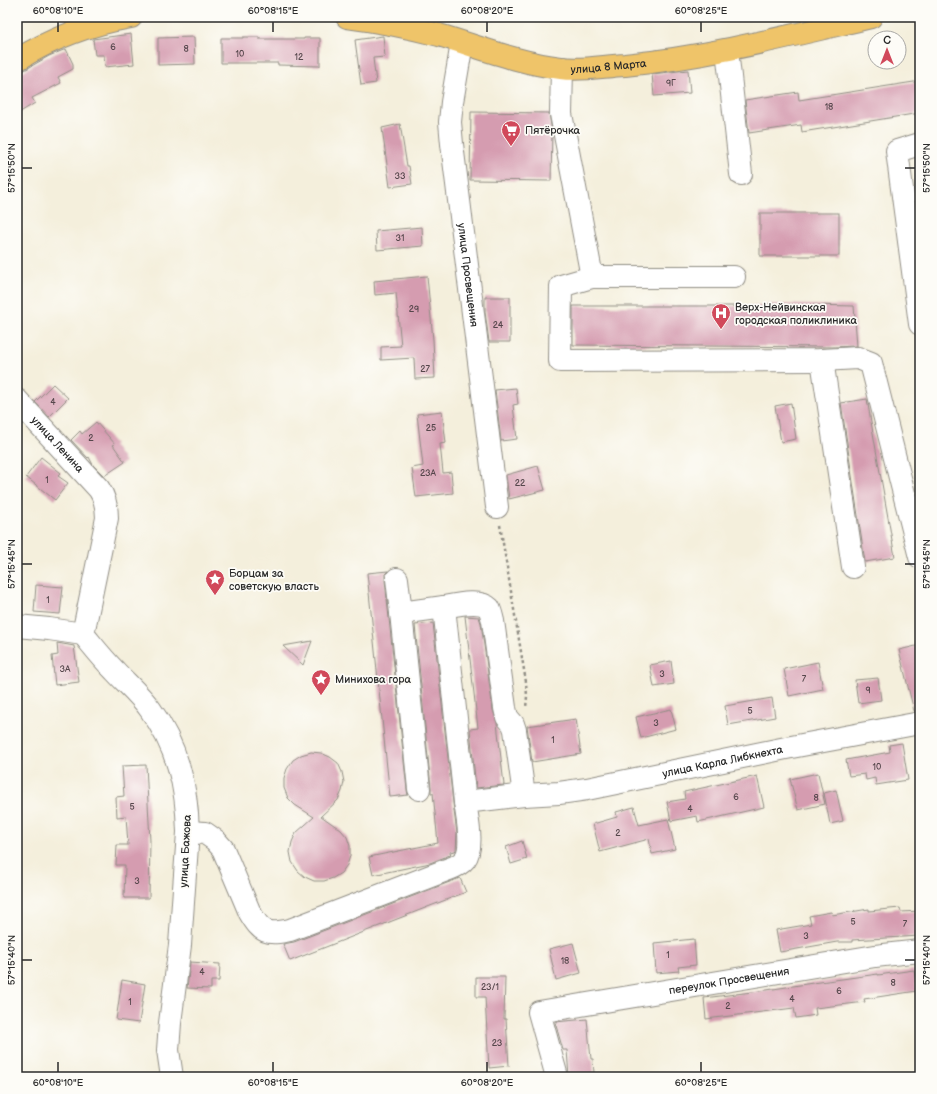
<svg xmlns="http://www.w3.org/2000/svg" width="937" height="1094" font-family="'Balsamiq Sans',sans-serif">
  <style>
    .building { fill: #d59cb0 }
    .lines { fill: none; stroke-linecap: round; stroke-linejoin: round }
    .minor-casing { stroke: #908d84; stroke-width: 24 }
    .major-casing { stroke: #908d84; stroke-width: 24 }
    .path { stroke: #908d84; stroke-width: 2.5; stroke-dasharray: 3 3; stroke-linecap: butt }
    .minor { stroke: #fff; stroke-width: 22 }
    .major { stroke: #efc469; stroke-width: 22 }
    .ticks { fill: none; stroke: #2b2b2b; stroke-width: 1.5 }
    .labels { text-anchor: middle; stroke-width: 3.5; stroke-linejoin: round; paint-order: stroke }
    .number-label { font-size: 9px; fill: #56474c }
    .street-label { font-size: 11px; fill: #2b2b2b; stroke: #fdfcf7 }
    .poi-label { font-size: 11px; fill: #2b2b2b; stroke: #fdfcf7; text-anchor: start }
    .neatline { fill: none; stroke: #2b2b2b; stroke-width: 1.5 }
    .ticks-label { font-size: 10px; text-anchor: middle; fill: #2b2b2b }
  </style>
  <rect width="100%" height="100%" fill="#fdfcf7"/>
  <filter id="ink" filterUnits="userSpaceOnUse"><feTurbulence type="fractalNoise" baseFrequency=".025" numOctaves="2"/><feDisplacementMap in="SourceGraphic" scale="8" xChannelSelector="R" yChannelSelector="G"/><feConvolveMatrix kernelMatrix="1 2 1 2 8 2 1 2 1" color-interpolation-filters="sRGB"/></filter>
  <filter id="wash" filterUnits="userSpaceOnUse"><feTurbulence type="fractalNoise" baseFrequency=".012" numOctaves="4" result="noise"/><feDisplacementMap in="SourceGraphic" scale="16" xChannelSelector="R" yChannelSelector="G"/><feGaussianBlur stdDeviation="0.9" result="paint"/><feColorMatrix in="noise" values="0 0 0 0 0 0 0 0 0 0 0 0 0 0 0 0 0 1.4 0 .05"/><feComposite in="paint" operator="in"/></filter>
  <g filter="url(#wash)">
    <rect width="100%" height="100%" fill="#f4efdc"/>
    <g id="blocks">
      <g class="building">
        <polygon points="131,34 134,64 105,67 104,55 95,55 93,39"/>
        <polygon points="383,36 385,57 373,58 376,83 361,85 355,40"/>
        <polygon points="194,37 195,64 158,65 158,38"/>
        <polygon points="243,37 259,37 259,39 304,39 304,38 320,38 320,66 278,65 278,63 221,63 221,38 243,38"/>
        <polygon points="66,49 73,64 73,69 58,77 61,83 32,98 35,103 17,114 17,72 23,71 49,56"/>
        <polygon points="688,70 690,93 654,96 652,74"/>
        <polygon points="920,81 920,113 802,132 801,125 749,133 745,100 798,92 799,100"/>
        <polygon points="471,112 549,113 552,132 551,181 470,180"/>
        <polygon points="400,124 407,166 409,166 412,184 390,187 382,128"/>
        <rect x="760" y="213" width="79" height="43"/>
        <polygon points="422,227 423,246 377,250 376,231"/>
        <polygon points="427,276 433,340 435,378 415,379 414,358 381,360 381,347 401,346 396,293 375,295 374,281"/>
        <polygon points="485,297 510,297 510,342 489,342 485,312"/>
        <polygon points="768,304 854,306 857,346 833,347 573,345 573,306 768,306"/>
        <polygon points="53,384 68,398 49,417 35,402"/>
        <polygon points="516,388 518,404 513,405 517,439 501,441 495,390"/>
        <polygon points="867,399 895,557 865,562 841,403"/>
        <polygon points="791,403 796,439 781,442 775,406"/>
        <polygon points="442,411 446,443 440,444 443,473 451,472 453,493 416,497 412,468 423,466 417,414"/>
        <polygon points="96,422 115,444 113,445 125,462 104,476 93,465 89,457 88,458 71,440 80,431 82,434"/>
        <polygon points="41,457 61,473 58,476 68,483 55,500 26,477"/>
        <polygon points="538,466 545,490 509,499 506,475"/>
        <polygon points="388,571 385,574 385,580 407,790 408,795 390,797 367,573"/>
        <polygon points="36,585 63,587 60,614 34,612"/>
        <polygon points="465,616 479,617 481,623 493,710 497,723 504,785 476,788 470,729 478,728"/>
        <polygon points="433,623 453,803 457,833 456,850 455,851 450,852 451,855 450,855 430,863 373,875 369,857 438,843 433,793 431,793 431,788 415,625"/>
        <polygon points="312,641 303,665 283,646"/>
        <polygon points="57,643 74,646 79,682 55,685 52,656 58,655"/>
        <polygon points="920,645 920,711 914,711 899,650"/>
        <polygon points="671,661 674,684 654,687 650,665"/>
        <polygon points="818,662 823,689 789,696 784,669"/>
        <polygon points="878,678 881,700 858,703 855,680"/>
        <polygon points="772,698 775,717 728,725 725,706"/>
        <polygon points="671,709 676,729 641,738 636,717"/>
        <polygon points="576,719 581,754 532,762 527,726"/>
        <polygon points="902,743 908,780 876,785 875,778 866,780 865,774 849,776 846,760 890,752 889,745"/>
        <polygon points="311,752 321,753 330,757 338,763 342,772 344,782 342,791 338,800 321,816 341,830 347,837 350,846 350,856 347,865 341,873 333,878 324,881 314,881 305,877 298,871 292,862 290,852 292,842 296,833 314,817 295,805 288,798 284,788 284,778 287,769 293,760 301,755"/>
        <polygon points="146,765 150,841 149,898 124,898 125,865 116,865 117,845 128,845 126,816 117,817 116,797 124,796 122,766"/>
        <polygon points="818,773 825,804 798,810 790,779"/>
        <polygon points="757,776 764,807 698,822 697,816 671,821 667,802 685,799 684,792"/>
        <polygon points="836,790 843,821 830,824 824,793"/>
        <polygon points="634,807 639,825 668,819 675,849 652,854 649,839 600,852 593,824 617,817 616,812"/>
        <polygon points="522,841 527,859 511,864 506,847"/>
        <polygon points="460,878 466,892 290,961 283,944 294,942"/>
        <polygon points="900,908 901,912 920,911 920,936 852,940 852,942 837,942 780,952 776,930 811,924 809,916 831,912 832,915 869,909 869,911"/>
        <polygon points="694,939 696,965 678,967 679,971 656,973 654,943"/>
        <polygon points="573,943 581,973 556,980 549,949"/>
        <polygon points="190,962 220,964 219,981 211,981 211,989 187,988"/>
        <polygon points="914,970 917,991 864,999 865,1002 815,1008 816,1015 796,1018 794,1008 706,1019 704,998 760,991 813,983 878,974 878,975"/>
        <polygon points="476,977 505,977 504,1019 506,1019 509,1066 489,1068 485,997 476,997"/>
        <polygon points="122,980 145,984 139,1023 116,1020"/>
        <polygon points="587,1019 591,1059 593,1059 594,1073 584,1074 584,1077 569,1077 567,1050 563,1050 555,1022"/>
      </g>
    </g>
  </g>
  <g filter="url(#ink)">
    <use href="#blocks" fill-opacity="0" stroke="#908d84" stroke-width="1"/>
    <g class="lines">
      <defs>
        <g id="minor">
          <path id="s1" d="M462,43L452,102L450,122L452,144L497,507"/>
          <polyline points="727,50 741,174"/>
          <polyline points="562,68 561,114 592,277 734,277"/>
          <polyline points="592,277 561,286 560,361 822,360 858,358 871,363 920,557"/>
          <polyline points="920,324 897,151 920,144"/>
          <polyline points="822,360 853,567"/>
          <path id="s2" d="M17,400L99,489C105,498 107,506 107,518L83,634"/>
          <polyline points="397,579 401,613"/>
          <path d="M444,607C455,605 480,599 489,608C491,612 492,617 493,621L505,708L507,717L513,724L515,730L524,795"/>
          <polyline points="17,626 49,629 83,634"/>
          <path d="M83,634C93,646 103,659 115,671C126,683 140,695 150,709C177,746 187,786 188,832L180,945L170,1023L168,1050L172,1077"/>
          <polyline points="419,789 401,613 444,607 465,802"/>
          <path id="s3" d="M188,832L205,833L215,840L223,849L250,913C262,933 267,935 290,930L449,869C455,867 461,864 465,859C474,847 467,817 465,802L524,795L559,793L587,789L786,748L920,723"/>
          <path id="s4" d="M557,1077L539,1012L875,956L920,951"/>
        </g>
        <g id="major">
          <path id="s5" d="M347,17C378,21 409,27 439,35C479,47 519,63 561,68C582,71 604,66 625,65C708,57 789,36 871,17"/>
          <path d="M17,60C52,38 91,24 131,17"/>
        </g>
      </defs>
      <use href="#minor" class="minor-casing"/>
      <use href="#major" class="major-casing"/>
      <polyline class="path" points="500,525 526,682 527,696 526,708"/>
      <use href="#minor" class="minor"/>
      <use href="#major" class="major"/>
    </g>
  </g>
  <path class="ticks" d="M58,22V32M273,22V32M487,22V32M701,22V32M22,168H32M905,168H915M22,564H32M905,564H915M22,960H32M905,960H915M58,1062V1072M273,1062V1072M487,1062V1072M701,1062V1072"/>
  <defs>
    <symbol id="supermarket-pin" viewBox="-11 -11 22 30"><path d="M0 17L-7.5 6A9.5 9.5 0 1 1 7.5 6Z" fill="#d1495b" stroke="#fdfcf7"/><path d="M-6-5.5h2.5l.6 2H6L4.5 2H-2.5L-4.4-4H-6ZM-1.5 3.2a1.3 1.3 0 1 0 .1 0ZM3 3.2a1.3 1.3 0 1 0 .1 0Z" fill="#fff"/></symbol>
    <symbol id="hospital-pin" viewBox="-11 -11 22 30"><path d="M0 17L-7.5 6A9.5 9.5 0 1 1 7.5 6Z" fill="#d1495b" stroke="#fdfcf7"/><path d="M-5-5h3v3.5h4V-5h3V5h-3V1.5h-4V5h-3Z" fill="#fff"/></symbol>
    <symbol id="sight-pin" viewBox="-11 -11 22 30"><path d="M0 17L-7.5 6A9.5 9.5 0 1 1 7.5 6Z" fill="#d1495b" stroke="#fdfcf7"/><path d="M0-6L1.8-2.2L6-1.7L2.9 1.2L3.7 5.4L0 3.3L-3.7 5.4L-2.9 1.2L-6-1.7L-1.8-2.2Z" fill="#fff"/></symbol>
  </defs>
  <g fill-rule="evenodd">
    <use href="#supermarket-pin" x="500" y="119" width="22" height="30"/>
    <use href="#hospital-pin" x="710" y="302" width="22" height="30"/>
    <use href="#sight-pin" x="204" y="568" width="22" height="30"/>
    <use href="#sight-pin" x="310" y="668" width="22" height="30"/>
  </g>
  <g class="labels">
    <g class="number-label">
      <text x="113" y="50">6</text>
      <text x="186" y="52">8</text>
      <text x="240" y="57">10</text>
      <text x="299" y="60">12</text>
      <text x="671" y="86">9Г</text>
      <text x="829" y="110">18</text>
      <text x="400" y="179">33</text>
      <text x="400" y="241">31</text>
      <text x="414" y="312">29</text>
      <text x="498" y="328">24</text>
      <text x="425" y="372">27</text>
      <text x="53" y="405">4</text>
      <text x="431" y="431">25</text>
      <text x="91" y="441">2</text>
      <text x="428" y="476">23А</text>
      <text x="47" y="483">1</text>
      <text x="520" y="486">22</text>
      <text x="48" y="603">1</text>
      <text x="65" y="672">3А</text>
      <text x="662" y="677">3</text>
      <text x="804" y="682">7</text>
      <text x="868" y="693">9</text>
      <text x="750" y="714">5</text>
      <text x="656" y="726">3</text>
      <text x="553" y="743">1</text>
      <text x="877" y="770">10</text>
      <text x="736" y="800">6</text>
      <text x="816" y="801">8</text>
      <text x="132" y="810">5</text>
      <text x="690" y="812">4</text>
      <text x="618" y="836">2</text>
      <text x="137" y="884">3</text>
      <text x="853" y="925">5</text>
      <text x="905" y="927">7</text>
      <text x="806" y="939">3</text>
      <text x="668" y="958">1</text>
      <text x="565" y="964">18</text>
      <text x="202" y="975">4</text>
      <text x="893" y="986">8</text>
      <text x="490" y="990">23/1</text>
      <text x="839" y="994">6</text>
      <text x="792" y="1002">4</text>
      <text x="130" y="1005">1</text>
      <text x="728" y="1009">2</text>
      <text x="497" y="1046">23</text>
    </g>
    <g class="street-label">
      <text dy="4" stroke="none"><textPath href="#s5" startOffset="268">улица 8 Марта</textPath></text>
      <text dy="4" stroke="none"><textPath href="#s1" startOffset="234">улица Просвещения</textPath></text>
      <text dy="4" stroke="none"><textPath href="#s2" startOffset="60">улица Ленина</textPath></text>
      <text dy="4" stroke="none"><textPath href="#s3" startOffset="668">улица Карла Либкнехта</textPath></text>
      <text transform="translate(185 851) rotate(-87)" y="4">улица Бажова</text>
      <text dy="4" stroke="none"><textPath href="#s4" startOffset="260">переулок Просвещения</textPath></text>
    </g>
    <g class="poi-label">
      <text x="525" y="134">Пятёрочка</text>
      <text x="735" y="311">Верх-Нейвинская<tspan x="735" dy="13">городская поликлиника</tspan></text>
      <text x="229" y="577">Борцам за<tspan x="229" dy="13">советскую власть</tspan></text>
      <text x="335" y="683">Минихова гора</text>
    </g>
  </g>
  <rect width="937" height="1094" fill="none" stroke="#fdfcf7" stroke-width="44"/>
  <g transform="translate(887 50)"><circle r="19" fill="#fdfcf7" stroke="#a9a8a5"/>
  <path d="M0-3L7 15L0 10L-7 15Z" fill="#d1495b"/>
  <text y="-6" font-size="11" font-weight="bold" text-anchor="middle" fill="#2b2b2b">С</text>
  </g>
  <rect x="22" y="22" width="893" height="1050" class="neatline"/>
  <g class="ticks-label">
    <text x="58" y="14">60°08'10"E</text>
    <text x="273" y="14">60°08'15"E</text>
    <text x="487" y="14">60°08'20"E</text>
    <text x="701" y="14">60°08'25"E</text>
    <text transform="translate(11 168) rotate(-90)" y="4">57°15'50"N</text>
    <text transform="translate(926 168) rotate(-90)" y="4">57°15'50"N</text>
    <text transform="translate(11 564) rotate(-90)" y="4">57°15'45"N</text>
    <text transform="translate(926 564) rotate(-90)" y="4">57°15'45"N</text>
    <text transform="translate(11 960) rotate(-90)" y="4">57°15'40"N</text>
    <text transform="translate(926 960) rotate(-90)" y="4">57°15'40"N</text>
    <text x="58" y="1086">60°08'10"E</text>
    <text x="273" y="1086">60°08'15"E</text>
    <text x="487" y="1086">60°08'20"E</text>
    <text x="701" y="1086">60°08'25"E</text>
  </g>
</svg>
